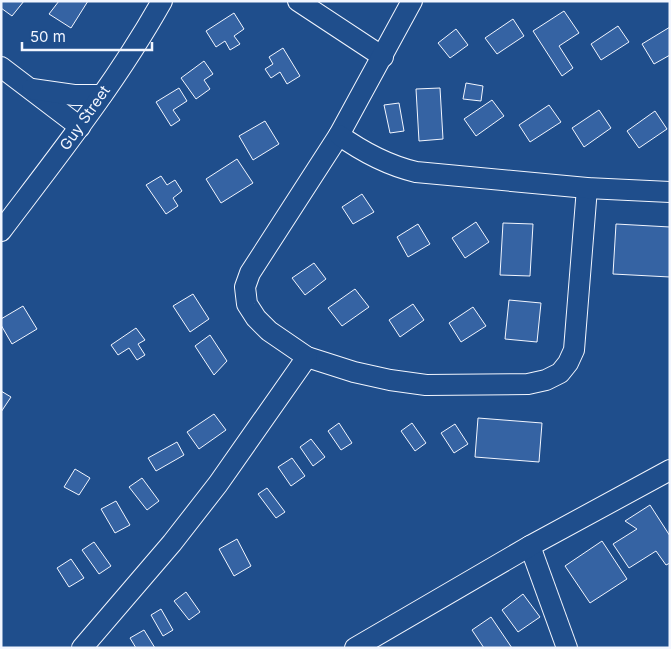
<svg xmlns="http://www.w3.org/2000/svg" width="671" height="649" font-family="Inter,sans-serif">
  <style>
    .building { fill: #3563a3; stroke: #f2f6ff }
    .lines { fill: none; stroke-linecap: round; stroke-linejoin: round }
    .minor-casing { stroke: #f2f6ff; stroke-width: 22 }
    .minor { stroke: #1f4e8c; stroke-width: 20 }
    .labels { text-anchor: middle; stroke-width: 4; stroke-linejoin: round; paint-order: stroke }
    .street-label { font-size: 15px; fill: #f2f6ff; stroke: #1f4e8c }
  </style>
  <rect width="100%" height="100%" fill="#1f4e8c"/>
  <g class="building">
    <polygon points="1,1 24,1 12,16 1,8"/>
    <polygon points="59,1 88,1 71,28 49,14"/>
    <polygon points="564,11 579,33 559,46 573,68 562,76 533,31"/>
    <polygon points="234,13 244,29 234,36 240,44 230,50 225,41 216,47 206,31"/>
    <polygon points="513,19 524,36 497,54 485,38"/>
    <polygon points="618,26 629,42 601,60 591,44"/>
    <polygon points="670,27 670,55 654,64 642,44"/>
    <polygon points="456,29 468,45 450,58 438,43"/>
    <polygon points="283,48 300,76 287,84 280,72 271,78 265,69 273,64 269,57"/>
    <polygon points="204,61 213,74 204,80 210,89 196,99 181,78"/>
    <polygon points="466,83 483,86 481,101 463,99"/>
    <polygon points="179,88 187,101 173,110 180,120 171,126 156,102"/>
    <polygon points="440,88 443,139 419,141 416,89"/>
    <polygon points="492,100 504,116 476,136 464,119"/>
    <polygon points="399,103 404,131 390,133 384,105"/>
    <polygon points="549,105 561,122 530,142 519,125"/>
    <polygon points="599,110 611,128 584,147 572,128"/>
    <polygon points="655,111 667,129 639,148 627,131"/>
    <polygon points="265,121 279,144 253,160 239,136"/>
    <polygon points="237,159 253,183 221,203 206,179"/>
    <polygon points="161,176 167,185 175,180 182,191 173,198 178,206 166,214 146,185"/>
    <polygon points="362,194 374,212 353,224 342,207"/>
    <polygon points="476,222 489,242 465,258 452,238"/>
    <polygon points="503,223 533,224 530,276 500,275"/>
    <polygon points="418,224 430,244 408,257 397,237"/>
    <polygon points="616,224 670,227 670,277 613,274"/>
    <polygon points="314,263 326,279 305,295 292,278"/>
    <polygon points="355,289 369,307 342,326 328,308"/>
    <polygon points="193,294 209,319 190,332 173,306"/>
    <polygon points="509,300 541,303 537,342 505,339"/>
    <polygon points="413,304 424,320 400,337 389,320"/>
    <polygon points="23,306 37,329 12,344 1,325 1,319"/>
    <polygon points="473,307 486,326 461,342 449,323"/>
    <polygon points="136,328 145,340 138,344 145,355 137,360 129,348 118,355 111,345"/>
    <polygon points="210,335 227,361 214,375 195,346"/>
    <polygon points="1,391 11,397 1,412"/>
    <polygon points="214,414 226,430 199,449 187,432"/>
    <polygon points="478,418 542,423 539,462 475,457"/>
    <polygon points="339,423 352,443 341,450 328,431"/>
    <polygon points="412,423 426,443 415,451 401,431"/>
    <polygon points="455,424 468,444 454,453 441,433"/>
    <polygon points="311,439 325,457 313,466 300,447"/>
    <polygon points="177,442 184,455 156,471 148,458"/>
    <polygon points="292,458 305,476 291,486 278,467"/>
    <polygon points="75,469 90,478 79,495 64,487"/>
    <polygon points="142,478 159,501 147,510 129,487"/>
    <polygon points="267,488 285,512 276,518 258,494"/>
    <polygon points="116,501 130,525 115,533 101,509"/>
    <polygon points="650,505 670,536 670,563 666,565 656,551 629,568 613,544 637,529 625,521"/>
    <polygon points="237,539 251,566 234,576 219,549"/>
    <polygon points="602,541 627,579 590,603 565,566"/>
    <polygon points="94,542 111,566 99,574 82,550"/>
    <polygon points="71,559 84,578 69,587 57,568"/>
    <polygon points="186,592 200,612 189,620 174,601"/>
    <polygon points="523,594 540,617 518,632 502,610"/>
    <polygon points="161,609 173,630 163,636 151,615"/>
    <polygon points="491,617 512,648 484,648 472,630"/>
    <polygon points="144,630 155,648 136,648 130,638"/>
  </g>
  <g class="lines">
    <defs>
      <g id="minor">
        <polyline points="298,1 383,57"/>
        <polyline points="412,1 339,135 250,273 245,287 247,304 256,318 269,331 307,357 354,372 390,380 426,385 528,384 546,380 560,373 568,363 574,350 587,188"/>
        <polyline points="1,67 80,127"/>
        <polyline points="32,89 74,95 102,95"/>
        <path d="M339,135C364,153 387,165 416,172L587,188L670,192"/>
        <path d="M1,231C57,157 116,83 162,1"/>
        <polyline points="530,546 567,648"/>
        <polyline points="82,648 172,543 218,484 307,357"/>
        <polyline points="355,648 530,546 670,470"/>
      </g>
    </defs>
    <use href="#minor" class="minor-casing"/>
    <use href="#minor" class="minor"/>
  </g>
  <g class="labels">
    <g class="street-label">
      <text transform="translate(85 118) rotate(-55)" y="5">Guy Street</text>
    </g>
  </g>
  <rect width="671" height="649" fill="none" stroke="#f2f6ff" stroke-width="5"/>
  <path d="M22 42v8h130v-8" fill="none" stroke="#f2f6ff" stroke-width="2.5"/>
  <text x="30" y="42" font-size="15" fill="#f2f6ff" stroke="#1f4e8c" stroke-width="4" paint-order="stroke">50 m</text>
</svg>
